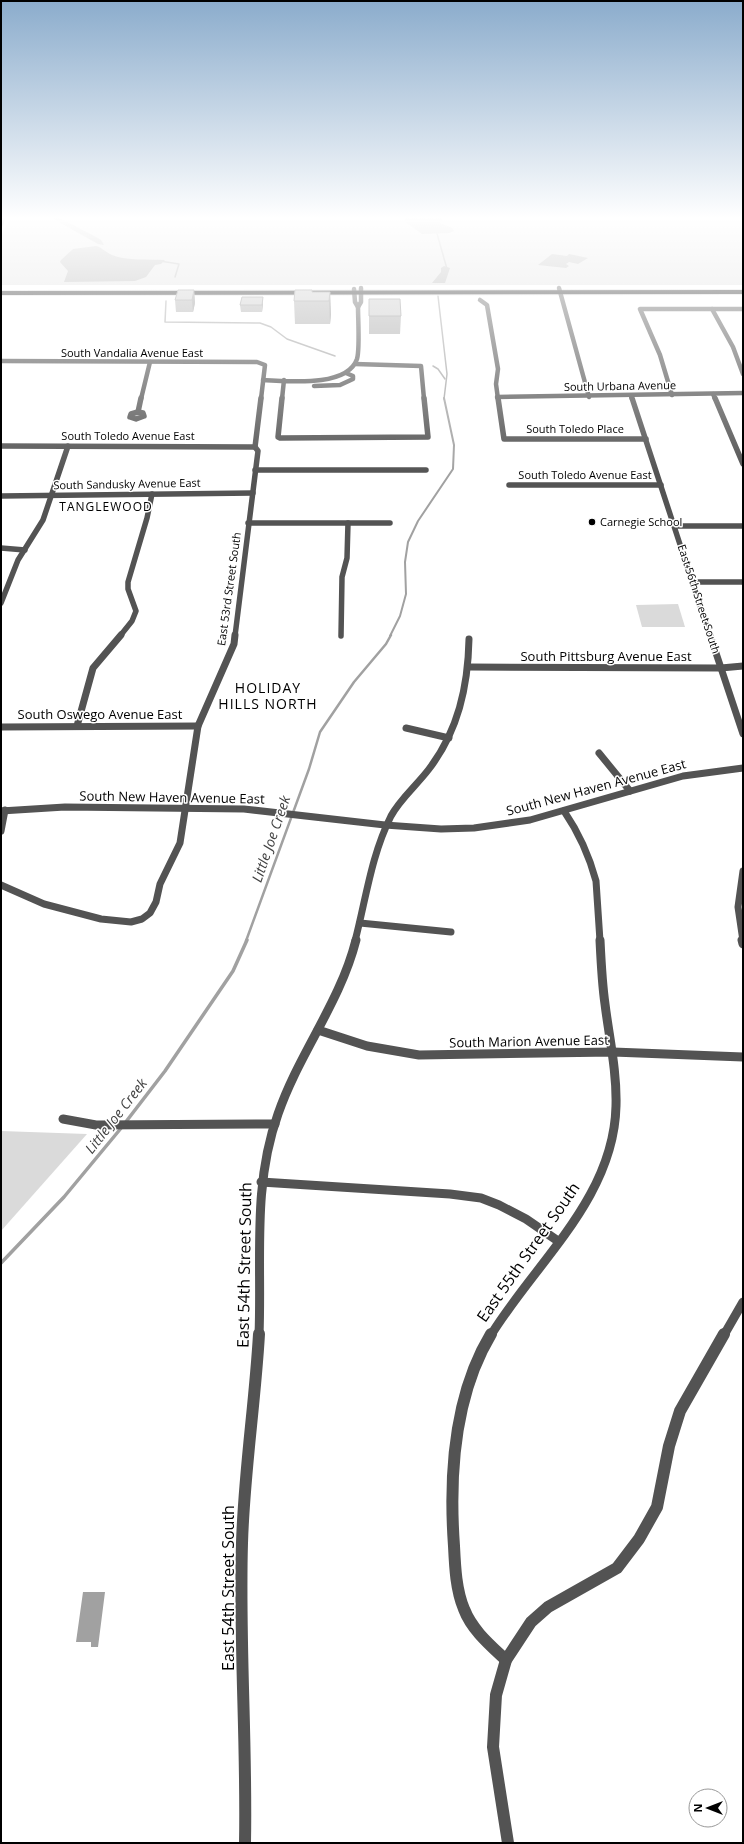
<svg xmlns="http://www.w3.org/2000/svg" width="744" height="1844" font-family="'Open Sans',sans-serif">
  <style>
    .green { fill: #dadada }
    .water { fill: #a1a1a1 }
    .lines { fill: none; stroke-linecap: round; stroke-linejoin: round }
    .stream-far3 { stroke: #a1a1a1; stroke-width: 1.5 }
    .stream-far2 { stroke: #a1a1a1; stroke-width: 2 }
    .stream-far1 { stroke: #a1a1a1; stroke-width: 2.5 }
    .stream { stroke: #a1a1a1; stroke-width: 3.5 }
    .primary-casing { stroke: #dbdbdb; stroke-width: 2 }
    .minor-far4 { stroke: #535353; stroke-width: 4.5 }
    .minor-far3 { stroke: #535353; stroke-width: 5.5 }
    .minor-far2 { stroke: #535353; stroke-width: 7 }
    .minor-far1 { stroke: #535353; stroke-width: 9 }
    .minor { stroke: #535353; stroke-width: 12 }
    .secondary { stroke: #202020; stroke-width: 4.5 }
    .primary { fill: #000; fill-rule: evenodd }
    .wall { fill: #a8a8a8 }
    .shaded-wall { fill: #888 }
    .building { fill: #c3c3c3; stroke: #888 }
    .poi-dot { fill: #000; stroke: #fff; stroke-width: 1.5 }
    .labels { text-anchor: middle; stroke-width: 3; stroke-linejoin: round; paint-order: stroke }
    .far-street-label { font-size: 11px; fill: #000; stroke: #fff }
    .far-poi-label { font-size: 11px; fill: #000; stroke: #fff; text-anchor: start }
    .far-neighbourhood-label { font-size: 12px; letter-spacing: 1px; fill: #000; stroke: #fff }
    .street-label { font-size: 13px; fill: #000; stroke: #fff }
    .neighbourhood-label { font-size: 14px; letter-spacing: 1px; fill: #000; stroke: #fff }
    .water-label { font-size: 14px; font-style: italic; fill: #424242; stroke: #fff }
    .near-street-label { font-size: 16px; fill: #000; stroke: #fff }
  </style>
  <rect width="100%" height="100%" fill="#fff"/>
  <g class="green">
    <polygon points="12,216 743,216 743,285 1,285 1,235"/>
    <polygon points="678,604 685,627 642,627 636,605"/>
    <polygon points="1,1131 87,1134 1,1231"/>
  </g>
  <g class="water">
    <polygon points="48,216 56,216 96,237 101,240 104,245 98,244"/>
    <polygon points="408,216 444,216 440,223 452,228 454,231 449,233 422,234 404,221"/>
    <path d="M96,246C103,248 105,252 112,255C127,261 149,259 165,260L161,264L155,265L146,277L135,281L64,282L68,271L60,262L61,260L73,249Z"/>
    <polygon points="552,254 567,256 569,254 588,258 578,264 569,262 566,264 569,266 566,268 538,265"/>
    <polygon points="444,266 450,268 445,283 432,283 441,272 441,268"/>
    <polygon points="83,1592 105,1592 98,1647 91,1647 91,1642 76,1642"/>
  </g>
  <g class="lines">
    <g class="stream-far3">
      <polyline points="436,230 447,269"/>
      <polyline points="160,261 179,264 175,277"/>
      <polyline points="438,296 447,374 444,399"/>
      <polyline points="166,301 165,322 260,323 271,327 287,339 335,356"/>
      <polyline points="433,366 438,369 445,379"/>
    </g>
    <polyline class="stream-far2" points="390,636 400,616 406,594 405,562 408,542 418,521 453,469 454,445 444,398"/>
    <polyline class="stream-far1" points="246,941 309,769 320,732 354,682 386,644 391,635"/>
    <g class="stream">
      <polyline points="125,1123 165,1071 233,971 247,940"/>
      <polyline points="1,1263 64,1197 122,1127"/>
    </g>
    <defs>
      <polygon id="primary" points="743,290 743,294 1,295 1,291"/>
    </defs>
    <use href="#primary" class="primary-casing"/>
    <g class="minor-far4">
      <polyline points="559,288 589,397"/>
      <polyline points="480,300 487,305 498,369 496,384 498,399"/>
      <polyline points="358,307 361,302 361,288"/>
      <polyline points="712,309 733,347 743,374"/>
      <polyline points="1,361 257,362 265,365 261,399"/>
      <polyline points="355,364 421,366 424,399"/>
      <path d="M263,380C287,381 347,388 357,359C360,349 358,319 358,307L355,302L354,289"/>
      <polyline points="314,386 340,385 353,379 353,376 346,373"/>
      <polyline points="713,394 715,399"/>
      <polyline points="672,395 660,355 640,309 743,309"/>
      <polyline points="631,396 632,399"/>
      <polyline points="497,397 743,393"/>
      <polyline points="141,399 150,362"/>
      <polyline points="282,399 284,380"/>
    </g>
    <g class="minor-far3">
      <polyline points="282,398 278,437 280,438 428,437 424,398"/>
      <polyline points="498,398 504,439 646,439"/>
      <polyline points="632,398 710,636"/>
      <polyline points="715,398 743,464"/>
      <polyline points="138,412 141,398"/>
      <polygon points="138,412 143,413 144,416 136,419 130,417 131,414"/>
      <polyline points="1,446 255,447"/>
      <polyline points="255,470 426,470"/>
      <polyline points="509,485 661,485"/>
      <polyline points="1,496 253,493"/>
      <polyline points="248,523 390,523"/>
      <polyline points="675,526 743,526"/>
      <polyline points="1,548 25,550"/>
      <polyline points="693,582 743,582"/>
      <polyline points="1,603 18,560 43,520 68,446"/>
      <polyline points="120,636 132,621 136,611 128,589 128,582 147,518 152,494"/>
      <polyline points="235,636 258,451 255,447 261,398"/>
      <polyline points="341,636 342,577 347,558 348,523"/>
    </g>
    <g class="minor-far2">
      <polyline points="710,635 743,734"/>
      <polyline points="469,667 721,668 743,666"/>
      <polyline points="77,726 93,668 121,635"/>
      <polyline points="1,727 198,726"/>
      <polyline points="406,728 449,738"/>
      <polyline points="599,753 630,791"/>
      <polyline points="1,811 65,807 244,809 385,825 441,829 474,828 530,820 683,776 743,768"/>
      <path d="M564,811C579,833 589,855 596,881L600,941"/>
      <polyline points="1,831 5,810"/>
      <polyline points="1,885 44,904 101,919 131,922 142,919 150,913 156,902 160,884 180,843 198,726 234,644 235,635"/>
      <polyline points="360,923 451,932"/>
      <path d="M355,941C366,899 371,856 391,816C400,799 417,785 429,769C458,731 468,687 469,639"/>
      <polyline points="743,941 738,907 743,871"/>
    </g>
    <g class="minor-far1">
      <polyline points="742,940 743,944"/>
      <polyline points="318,1030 367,1046 419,1055 613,1052 743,1057"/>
      <polyline points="63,1119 96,1125 275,1124"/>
      <polyline points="261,1182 450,1194 481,1198 499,1205 526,1219 558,1241"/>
      <path d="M259,1335C262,1261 252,1186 278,1114C299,1053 340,1003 356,940"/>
      <path d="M491,1335C536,1262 614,1198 616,1106C617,1071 609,1037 605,1004C602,983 601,961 600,940"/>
      <polyline points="724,1335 743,1302"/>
    </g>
    <g class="minor">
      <path d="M491,1334C453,1397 449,1476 454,1546C455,1567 456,1590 464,1609C472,1630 490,1645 506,1660"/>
      <path d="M245,1843C247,1743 239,1643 242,1543C244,1473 255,1404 259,1334"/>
      <polyline points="508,1843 493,1747 496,1695 506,1660 531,1622 548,1607 617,1568 639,1539 657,1507 669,1446 680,1411 724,1334"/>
    </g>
    <polyline class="secondary" points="1,224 4,216"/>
    <use href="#primary" class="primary"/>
  </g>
  <g class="wall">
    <polygon points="194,290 195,303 193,312 176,312 175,300"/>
    <polygon points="313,292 330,292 331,314 330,324 295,324 294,301"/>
    <polygon points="369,299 401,316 400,334 369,334"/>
    <polygon points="263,304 262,312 241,312 240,305"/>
  </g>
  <g class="shaded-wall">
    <polygon points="194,290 195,303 193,312 192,300"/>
    <polygon points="330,292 331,314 330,324 329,301"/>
    <polygon points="263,297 263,304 262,312 262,305"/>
  </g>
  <g class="building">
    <polygon points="178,290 194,290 192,300 175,300"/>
    <polygon points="295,290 312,290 312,292 330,292 329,301 294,301"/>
    <polygon points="242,297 263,297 262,305 240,305"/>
    <polygon points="369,299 400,299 401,316 369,316"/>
  </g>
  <linearGradient id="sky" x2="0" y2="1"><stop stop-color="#8baccc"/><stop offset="0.46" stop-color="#fff"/><stop offset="1" stop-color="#fff" stop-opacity="0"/></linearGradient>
  <rect width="744" height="474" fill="url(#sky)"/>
  <circle class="poi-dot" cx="592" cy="522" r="4"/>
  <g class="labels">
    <g class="far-street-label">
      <text x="132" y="357">South Vandalia Avenue East</text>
      <text transform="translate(620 386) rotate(-1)" y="4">South Urbana Avenue</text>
      <text x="575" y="433">South Toledo Place</text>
      <text x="128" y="440">South Toledo Avenue East</text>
      <text x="585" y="479">South Toledo Avenue East</text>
      <text transform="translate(127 484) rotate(-1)" y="4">South Sandusky Avenue East</text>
      <text transform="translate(229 589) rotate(-82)" y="4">East 53rd Street South</text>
      <text transform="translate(699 599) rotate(72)" y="4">East 56th Street South</text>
    </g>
    <g class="far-poi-label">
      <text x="600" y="526">Carnegie School</text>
    </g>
    <g class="far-neighbourhood-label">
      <text x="106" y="511">TANGLEWOOD</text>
    </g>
    <g class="street-label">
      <text x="606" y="661">South Pittsburg Avenue East</text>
      <text x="100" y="719">South Oswego Avenue East</text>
      <text transform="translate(596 787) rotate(-15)" y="5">South New Haven Avenue East</text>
      <text transform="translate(172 797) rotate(1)" y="5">South New Haven Avenue East</text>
      <text transform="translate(529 1041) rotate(-1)" y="5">South Marion Avenue East</text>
    </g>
    <g class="neighbourhood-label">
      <text x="268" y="693">HOLIDAY<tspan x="268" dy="16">HILLS NORTH</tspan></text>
    </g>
    <g class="water-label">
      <text transform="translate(271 839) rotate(-71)" y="5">Little Joe Creek</text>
      <text transform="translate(116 1116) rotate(-52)" y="5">Little Joe Creek</text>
    </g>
    <g class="near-street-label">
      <text transform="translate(528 1252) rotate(-55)" y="6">East 55th Street South</text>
      <text transform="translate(244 1265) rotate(-89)" y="6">East 54th Street South</text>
      <text transform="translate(228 1588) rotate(-90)" y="6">East 54th Street South</text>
    </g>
  </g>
  <rect width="744" height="1844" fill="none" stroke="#000000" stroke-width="4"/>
  <g transform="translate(708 1808) rotate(270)"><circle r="19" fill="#ffffff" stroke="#999999"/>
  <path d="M0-3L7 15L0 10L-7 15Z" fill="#000000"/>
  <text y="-6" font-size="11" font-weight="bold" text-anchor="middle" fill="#000000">N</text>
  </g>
</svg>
